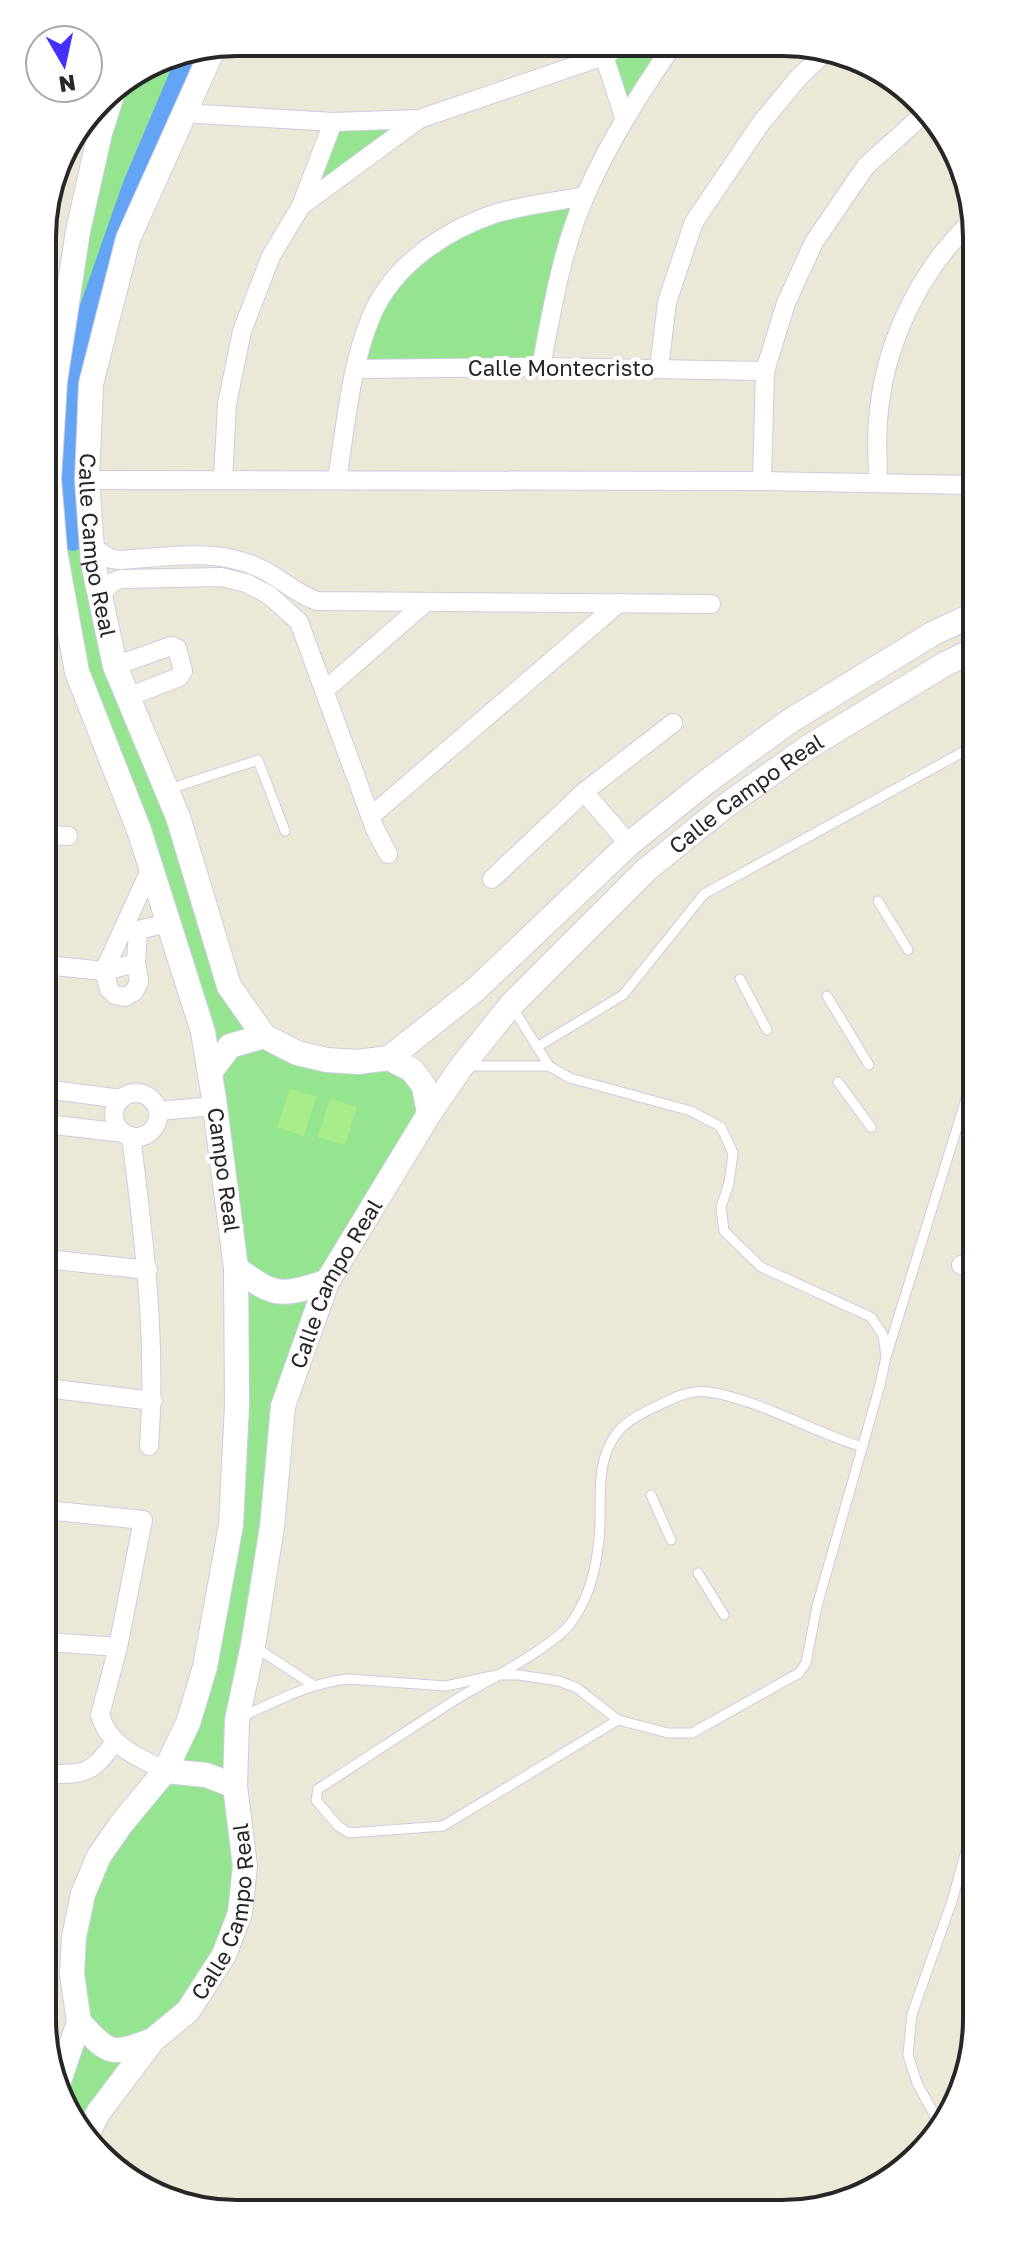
<svg xmlns="http://www.w3.org/2000/svg" width="1019" height="2256" font-family="'Golos Text',sans-serif">
  <style>
    .green { fill: #95e590 }
    .pitch { fill: #a8ed8a }
    .lines { fill: none; stroke-linecap: round; stroke-linejoin: round }
    .canal { stroke: #63a5f4; stroke-width: 18 }
    .service-casing { stroke: #cecce1; stroke-width: 11 }
    .minor-casing { stroke: #cecce1; stroke-width: 20 }
    .tertiary-casing { stroke: #cecce1; stroke-width: 26 }
    .service { stroke: #fff; stroke-width: 9 }
    .minor { stroke: #fff; stroke-width: 18 }
    .tertiary { stroke: #fff; stroke-width: 24 }
    .labels { text-anchor: middle; stroke-width: 8; stroke-linejoin: round; paint-order: stroke }
    .street-label { font-size: 22px; fill: #272727; stroke: #fff }
    .rim { fill: none; stroke: #272727; stroke-width: 4 }
  </style>
  <rect width="100%" height="100%" fill="#ebe8d7"/>
  <g class="green">
    <polygon points="623,44 673,45 624,117 604,56"/>
    <polygon points="214,47 166,149 91,384 93,563 229,986 264,1036 412,1070 429,1114 327,1282 283,1406 237,1720 245,1866 224,1955 88,2133 58,2084 79,2022 83,1894 165,1771 205,1667 237,1405 214,1099 56,569 55,381 115,86 163,57"/>
    <polygon points="419,119 301,206 333,122"/>
    <polygon points="585,196 541,367 356,369 392,282 455,229"/>
  </g>
  <g class="pitch">
    <polygon points="290,1089 316,1097 304,1136 277,1127"/>
    <polygon points="330,1099 357,1107 345,1145 318,1137"/>
  </g>
  <g class="lines">
    <polyline class="canal" points="73,542 68,475 70,395 85,318 132,184 188,52"/>
    <defs>
      <g id="service">
        <polyline points="169,789 258,760 285,831"/>
        <polyline points="878,901 908,950"/>
        <polyline points="740,979 767,1030"/>
        <polyline points="827,996 869,1065"/>
        <polyline points="513,1008 549,1066"/>
        <polyline points="537,1047 623,995 704,894 972,747"/>
        <polyline points="838,1082 871,1127"/>
        <polyline points="887,1354 973,1076"/>
        <polyline points="651,1495 671,1540"/>
        <polyline points="698,1573 724,1615"/>
        <polyline points="255,1647 313,1685"/>
        <path d="M241,1717C277,1701 309,1683 348,1679L446,1686L497,1675H519L559,1681L577,1688L618,1720L668,1733H692L799,1673L806,1663L817,1606L880,1385L886,1357L883,1335L871,1317L761,1267L724,1231L721,1207L729,1183L733,1153L721,1127L691,1111L570,1078L549,1066H465"/>
        <path d="M618,1720L443,1826L349,1833L338,1826L316,1800L318,1789C365,1759 412,1727 460,1697C487,1681 554,1646 571,1623C592,1594 598,1560 600,1526C601,1494 596,1460 617,1433C627,1420 643,1413 657,1406C673,1398 691,1389 709,1392C764,1401 811,1432 863,1447"/>
        <polyline points="941,2127 917,2083 908,2055 912,2014 952,1901 976,1815"/>
      </g>
      <g id="minor">
        <polyline points="604,56 624,117"/>
        <polyline points="183,113 333,122 419,119 604,56 623,44"/>
        <polyline points="301,206 418,120"/>
        <path d="M541,367C552,309 562,248 586,194C610,140 640,93 673,45"/>
        <polyline points="659,368 667,302 694,222 761,123 799,77 828,50"/>
        <polyline points="356,369 541,367 765,371"/>
        <polyline points="223,479 227,404 242,331 271,256 301,206 333,122"/>
        <path d="M337,479C346,426 350,367 371,317C392,266 444,231 494,214C523,205 555,202 585,196"/>
        <polyline points="87,480 762,481 971,485"/>
        <polyline points="762,481 765,371 786,303 814,242 866,166 925,113"/>
        <path d="M878,483C878,463 876,441 878,421C883,348 917,274 970,223"/>
        <path d="M91,546L111,559L120,560C164,557 216,548 257,567C279,576 295,594 317,601L711,604"/>
        <polyline points="100,596 113,582 121,579 221,577 246,583 269,595 299,622 375,829 388,854"/>
        <polyline points="115,666 171,646 177,648 183,671 179,677 128,697"/>
        <polyline points="325,690 425,603"/>
        <polyline points="584,792 629,844"/>
        <polyline points="371,816 619,603"/>
        <polyline points="45,835 68,836"/>
        <polyline points="151,868 104,971 109,989 115,995 125,997 134,992 139,982 136,963 138,930 169,923"/>
        <polyline points="492,879 584,792 673,723"/>
        <polyline points="45,965 104,971 136,963"/>
        <polyline points="45,1089 121,1099"/>
        <circle cx="136" cy="1115" r="22"/>
        <polyline points="158,1111 215,1106"/>
        <polyline points="46,1124 124,1133"/>
        <path d="M131,1136C144,1239 157,1342 149,1446"/>
        <polyline points="46,1259 148,1270"/>
        <polyline points="961,1265 974,1269"/>
        <polyline points="46,1388 153,1401"/>
        <path d="M47,1510L143,1520L118,1647L100,1715C109,1747 139,1757 165,1771"/>
        <polyline points="47,1642 118,1647"/>
        <path d="M48,1774C86,1774 91,1774 114,1743"/>
      </g>
      <g id="tertiary">
        <path id="s1" d="M214,47L128,239L91,384L87,480L93,563L115,666L178,817L229,986L264,1036"/>
        <polyline points="389,1058 475,990 629,844 705,783 790,721 932,634 972,615"/>
        <polyline points="210,1072 230,1046 264,1036 297,1053 327,1060 358,1062 389,1058 412,1070 424,1086 429,1114"/>
        <path d="M236,1268C276,1298 280,1296 327,1282"/>
        <polyline points="165,1771 206,1775 235,1786"/>
        <path d="M79,2022C110,2055 110,2056 153,2040"/>
        <polyline points="58,2084 79,2022 72,1974 74,1937 83,1894 99,1856 122,1823 165,1771 188,1723 205,1667 231,1525 237,1405 236,1268 214,1099 203,1032 139,830 77,672 55,551 49,479 55,381 78,231 100,133 115,86"/>
        <path id="s2" d="M88,2133L98,2113L153,2040L188,2011L224,1955L240,1913L245,1866L235,1786L237,1720L253,1645L272,1527L283,1406L327,1282L429,1114L462,1066L511,1005L646,870L724,807L807,748L945,664L972,651"/>
      </g>
    </defs>
    <use href="#service" class="service-casing"/>
    <use href="#minor" class="minor-casing"/>
    <use href="#tertiary" class="tertiary-casing"/>
    <use href="#service" class="service"/>
    <use href="#minor" class="minor"/>
    <use href="#tertiary" class="tertiary"/>
  </g>
  <g class="labels">
    <g class="street-label">
      <text x="561" y="376">Calle Montecristo</text>
      <text dy="8" stroke="none"><textPath href="#s1" startOffset="522">Calle Campo Real</textPath></text>
      <text dy="8" stroke="none"><textPath href="#s2" startOffset="1564">Calle Campo Real</textPath></text>
      <text transform="translate(224 1170) rotate(82)" y="8">Campo Real</text>
      <text dy="8" stroke="none"><textPath href="#s2" startOffset="916">Calle Campo Real</textPath></text>
      <text dy="8" stroke="none"><textPath href="#s2" startOffset="268">Calle Campo Real</textPath></text>
    </g>
  </g>
  <path d="M0 0H1019V2256H0ZM237 56H782A181 181 0 0 1 963 237V2019A181 181 0 0 1 782 2200H237A181 181 0 0 1 56 2019V237A181 181 0 0 1 237 56Z" fill="#fff" fill-rule="evenodd"/>
  <path class="rim" d="M237 56H782A181 181 0 0 1 963 237V2019A181 181 0 0 1 782 2200H237A181 181 0 0 1 56 2019V237A181 181 0 0 1 237 56Z"/>
  <g transform="translate(64 64) rotate(171)"><circle r="38" fill="#ffffff" stroke="#a9a9a9" stroke-width="2"/>
  <path d="M0-6L14 30L0 20L-14 30Z" fill="#4330ff"/>
  <text y="-12" font-size="22" font-weight="bold" text-anchor="middle" fill="#272727">N</text>
  </g>
</svg>
